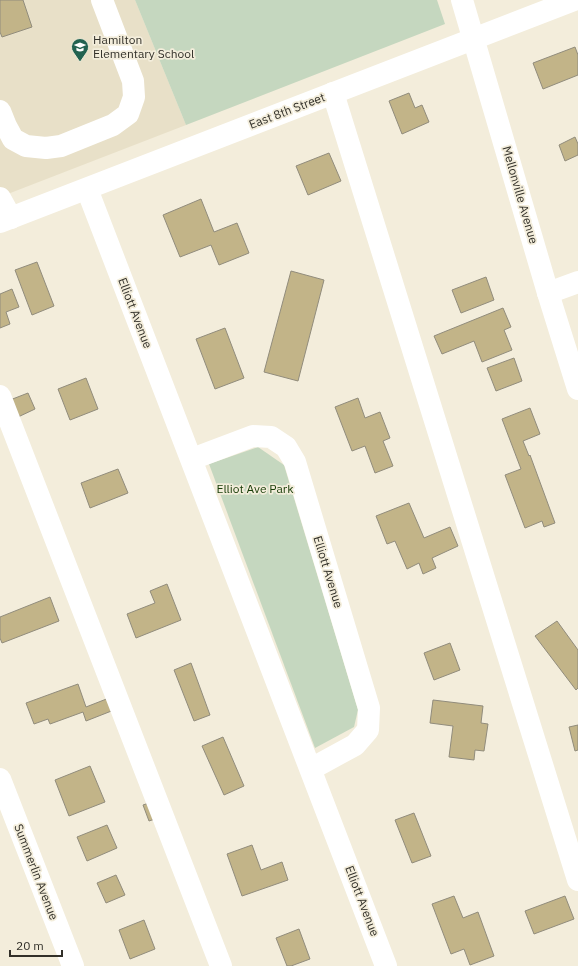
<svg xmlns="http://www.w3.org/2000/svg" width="578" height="966" font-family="'IBM Plex Sans',sans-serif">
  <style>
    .built { fill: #e8e0c8 }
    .green { fill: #c5d7bf }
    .building { fill: #c2b488; stroke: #918c7c }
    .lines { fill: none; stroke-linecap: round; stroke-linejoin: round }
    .minor { stroke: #fff; stroke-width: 22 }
    .labels { text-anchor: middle; stroke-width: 3.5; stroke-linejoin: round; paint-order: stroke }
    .poi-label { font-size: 12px; fill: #323029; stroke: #f3eddb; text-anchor: start }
    .street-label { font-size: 12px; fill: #323029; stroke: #f3eddb }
    .park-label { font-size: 12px; fill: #173c06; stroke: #f3eddb }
  </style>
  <rect width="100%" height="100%" fill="#f3eddb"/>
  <polygon class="built" points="0,0 135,0 186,125 0,197"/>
  <g class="green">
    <polygon points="135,0 437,0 445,24 186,125"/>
    <polygon points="258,447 284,465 358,710 354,727 315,748 209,464"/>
  </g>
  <g class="building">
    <polygon points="0,0 23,0 32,27 2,37 0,32"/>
    <polygon points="575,47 578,55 578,75 543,89 533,63"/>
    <polygon points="409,93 415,108 422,105 429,122 402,134 389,101"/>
    <polygon points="575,137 578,144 578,155 565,161 559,145"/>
    <polygon points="329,153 341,181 308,195 296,166"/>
    <polygon points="201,199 214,232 237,223 249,253 219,265 211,245 180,257 163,215"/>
    <polygon points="37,262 54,306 32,315 15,270"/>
    <polygon points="291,271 324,280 298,381 264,372"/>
    <polygon points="486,277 494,300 461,313 452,290"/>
    <polygon points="12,289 19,307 6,312 10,324 0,328 0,294"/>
    <polygon points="503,308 511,327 504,330 512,350 482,362 474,341 442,354 434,336"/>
    <polygon points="225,328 244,378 215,389 196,339"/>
    <polygon points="514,358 522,381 496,391 487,368"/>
    <polygon points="86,378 98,409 70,420 58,389"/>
    <polygon points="28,393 35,409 18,417 10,400"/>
    <polygon points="358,398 365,418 380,412 390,438 383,441 393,466 375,473 365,446 352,451 335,407"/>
    <polygon points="530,408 540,434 523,441 529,456 530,455 555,523 544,527 542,521 525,528 505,475 521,469 502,419"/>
    <polygon points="118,469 128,493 90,508 81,483"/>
    <polygon points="409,503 424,538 450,527 458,546 432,558 436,568 423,574 419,563 407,569 395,541 387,544 376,516"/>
    <polygon points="167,584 181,620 136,638 127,614 155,603 150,591"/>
    <polygon points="50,597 59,621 2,643 0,638 0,617"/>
    <polygon points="557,621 578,650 578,688 576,690 535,636"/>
    <polygon points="450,643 460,670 434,680 424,653"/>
    <polygon points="191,663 210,715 194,721 174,670"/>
    <polygon points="78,684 86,707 109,698 114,710 86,721 83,712 50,724 48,719 34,724 26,703"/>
    <polygon points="433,700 483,706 481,723 488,724 484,751 475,750 474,760 449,757 453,726 430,723"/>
    <polygon points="578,725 578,750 575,751 569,727"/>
    <polygon points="223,737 244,786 224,795 202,746"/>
    <polygon points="90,766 105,802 69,816 55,780"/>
    <polygon points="152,802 158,818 149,821 143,805"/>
    <polygon points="414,813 431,856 412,863 395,820"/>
    <polygon points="107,825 117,848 87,861 77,837"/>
    <polygon points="252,845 261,870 282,862 288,880 242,896 227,854"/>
    <polygon points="116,875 125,895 106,903 97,883"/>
    <polygon points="454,896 463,918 478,912 494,956 470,965 464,949 451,954 432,904"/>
    <polygon points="565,896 574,919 534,934 525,911"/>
    <polygon points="144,920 155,949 130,959 119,930"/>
    <polygon points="299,929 310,959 291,966 287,966 276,938"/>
  </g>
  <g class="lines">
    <g class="minor">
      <polyline points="462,0 548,293 578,389"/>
      <polyline points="333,93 578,880"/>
      <polyline points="0,111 6,126 13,139 26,146 46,148 61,146 113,125 128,114 134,97 133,81 102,0"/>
      <polyline points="87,189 386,966"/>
      <polyline points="0,198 11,218"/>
      <polyline points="0,222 574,0"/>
      <polyline points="548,293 578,282"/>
      <polyline points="0,396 221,966"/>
      <polyline points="192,459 253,436 271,437 286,447 295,462 369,708 368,730 355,745 311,769"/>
      <polyline points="0,779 73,966"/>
    </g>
  </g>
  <defs>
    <symbol id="school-pin" viewBox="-11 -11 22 30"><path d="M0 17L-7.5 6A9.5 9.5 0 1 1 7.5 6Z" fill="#226250" stroke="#f3eddb"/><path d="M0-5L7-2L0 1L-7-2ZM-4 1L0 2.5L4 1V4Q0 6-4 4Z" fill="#fff"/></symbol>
  </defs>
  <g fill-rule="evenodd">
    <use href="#school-pin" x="70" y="37" width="20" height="27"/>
  </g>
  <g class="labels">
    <g class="poi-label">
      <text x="93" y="44">Hamilton<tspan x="93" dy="14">Elementary School</tspan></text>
    </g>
    <g class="street-label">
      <text transform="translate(287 111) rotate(-21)" y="4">East 8th Street</text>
      <text transform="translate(520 195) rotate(74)" y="4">Mellonville Avenue</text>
      <text transform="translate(135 313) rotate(69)" y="4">Elliott Avenue</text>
      <text transform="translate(328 572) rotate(73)" y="4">Elliott Avenue</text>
      <text transform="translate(36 872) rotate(69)" y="4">Summerlin Avenue</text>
      <text transform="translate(362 901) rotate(69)" y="4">Elliott Avenue</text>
    </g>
    <g class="park-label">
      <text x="255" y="493">Elliot Ave Park</text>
    </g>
  </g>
  <path d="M10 950v6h52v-6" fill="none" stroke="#323029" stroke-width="2"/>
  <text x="16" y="950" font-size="12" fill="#323029" stroke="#f3eddb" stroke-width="3" paint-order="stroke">20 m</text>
</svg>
